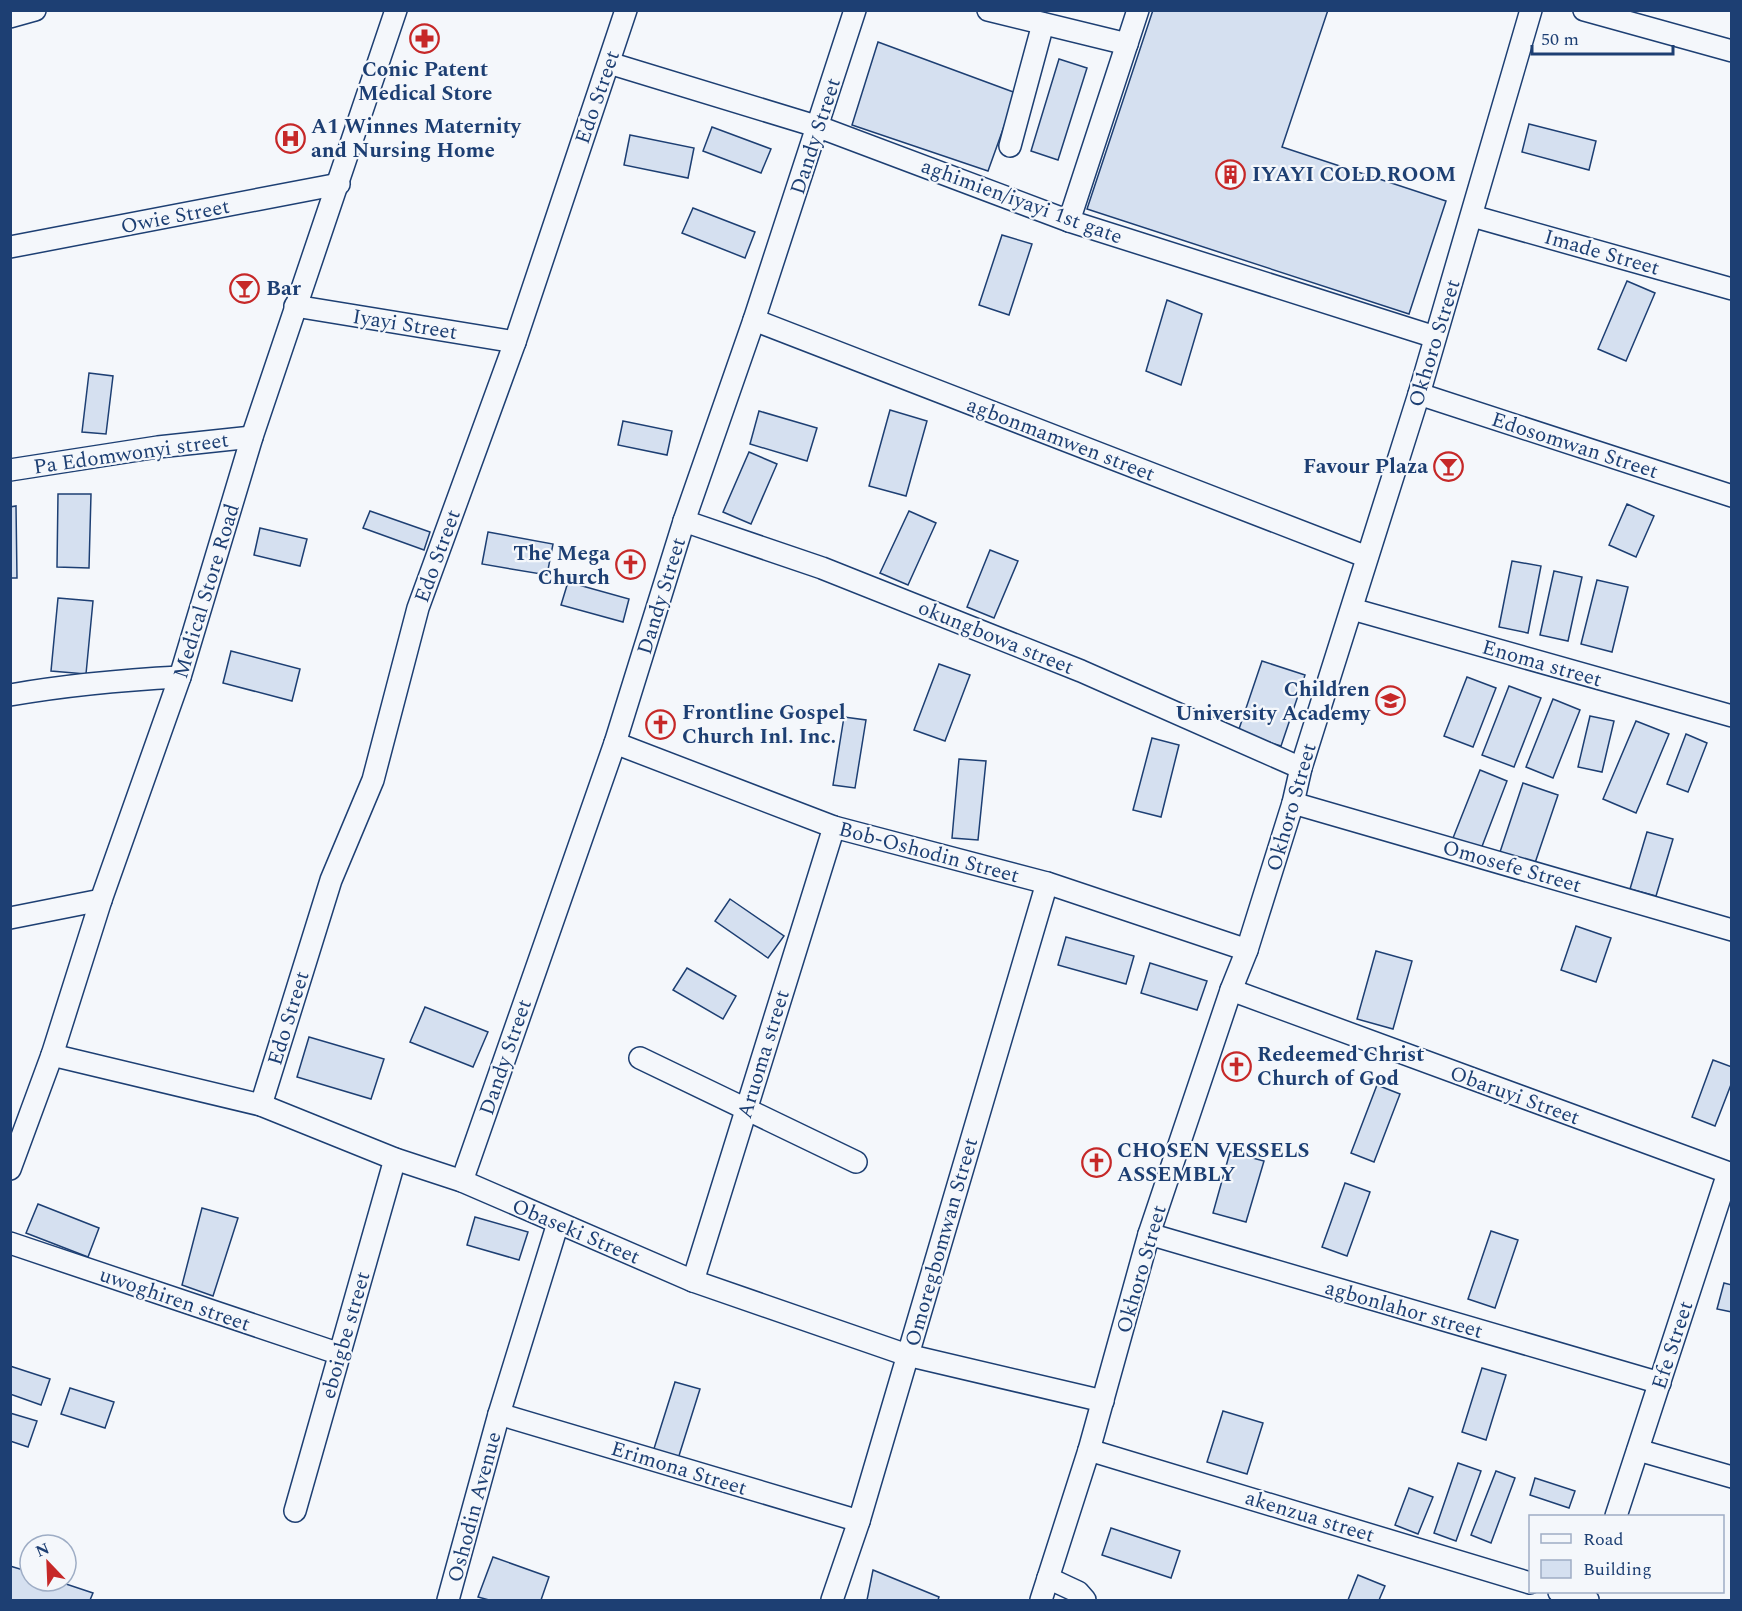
<svg xmlns="http://www.w3.org/2000/svg" width="1742" height="1611" font-family="Spectral,serif">
  <style>
    .building { fill: #d5e0f0; stroke: #1d3f73; stroke-width: 1.5 }
    .lines { fill: none; stroke-linecap: round; stroke-linejoin: round }
    .minor-casing { stroke: #1d3f73; stroke-width: 24 }
    .minor { stroke: #f4f7fb; stroke-width: 21 }
    .labels { text-anchor: middle; stroke-width: 4.5; stroke-linejoin: round; paint-order: stroke }
    .poi-label { font-size: 21px; font-weight: bold; fill: #1d3f73; stroke: #f4f7fb; text-anchor: start }
    .street-label { font-size: 21px; fill: #1d3f73; stroke: #f4f7fb }
  </style>
  <rect width="100%" height="100%" fill="#f4f7fb"/>
  <g class="building">
    <polygon points="1153,10 1328,10 1282,147 1446,201 1409,314 1087,209"/>
    <polygon points="878,42 1016,93 988,171 852,125"/>
    <polygon points="1059,59 1087,68 1058,160 1031,151"/>
    <polygon points="1529,124 1596,141 1589,170 1522,152"/>
    <polygon points="712,127 771,149 761,173 703,151"/>
    <polygon points="630,135 694,148 688,178 624,165"/>
    <polygon points="693,208 755,232 745,258 682,233"/>
    <polygon points="1002,235 1032,244 1009,315 979,305"/>
    <polygon points="1627,281 1655,293 1626,361 1598,349"/>
    <polygon points="1167,300 1202,314 1181,385 1146,371"/>
    <polygon points="89,373 113,376 106,434 82,432"/>
    <polygon points="890,410 927,421 906,496 869,486"/>
    <polygon points="759,411 817,428 807,461 750,444"/>
    <polygon points="623,421 672,431 667,455 618,445"/>
    <polygon points="749,452 777,464 751,524 723,512"/>
    <polygon points="58,494 91,494 89,568 57,567"/>
    <polygon points="1627,504 1654,516 1636,557 1609,545"/>
    <polygon points="16,506 17,578 10,578 10,507"/>
    <polygon points="370,511 430,532 424,550 363,528"/>
    <polygon points="909,511 936,523 908,585 880,573"/>
    <polygon points="260,528 307,539 300,566 254,555"/>
    <polygon points="488,532 553,544 547,575 482,564"/>
    <polygon points="990,550 1018,561 994,618 967,607"/>
    <polygon points="1512,561 1541,566 1528,633 1499,627"/>
    <polygon points="1554,571 1582,577 1568,641 1540,635"/>
    <polygon points="1597,580 1628,587 1612,652 1581,644"/>
    <polygon points="568,582 629,599 623,622 561,605"/>
    <polygon points="58,598 93,601 86,674 51,671"/>
    <polygon points="231,651 300,669 292,701 223,683"/>
    <polygon points="1262,661 1305,675 1281,746 1238,732"/>
    <polygon points="939,664 970,675 945,741 914,730"/>
    <polygon points="1467,677 1496,688 1473,747 1444,736"/>
    <polygon points="1509,686 1541,698 1514,767 1482,755"/>
    <polygon points="1553,699 1580,710 1553,778 1526,767"/>
    <polygon points="1590,716 1614,721 1602,772 1578,767"/>
    <polygon points="844,717 866,720 855,788 833,785"/>
    <polygon points="1636,721 1669,734 1636,813 1603,799"/>
    <polygon points="1686,734 1707,743 1688,792 1667,784"/>
    <polygon points="1152,738 1179,745 1161,817 1133,810"/>
    <polygon points="959,759 986,761 978,840 952,838"/>
    <polygon points="1480,770 1507,781 1481,849 1453,838"/>
    <polygon points="1523,783 1558,795 1535,863 1500,852"/>
    <polygon points="1647,832 1673,839 1656,896 1630,889"/>
    <polygon points="730,899 784,936 768,958 715,921"/>
    <polygon points="1576,926 1611,938 1596,982 1561,970"/>
    <polygon points="1066,937 1134,956 1126,984 1058,965"/>
    <polygon points="1376,951 1412,961 1393,1029 1357,1019"/>
    <polygon points="1150,963 1207,981 1197,1010 1141,993"/>
    <polygon points="687,968 736,996 723,1019 673,990"/>
    <polygon points="425,1007 488,1032 473,1067 410,1042"/>
    <polygon points="309,1037 384,1059 371,1099 297,1077"/>
    <polygon points="1713,1060 1732,1067 1732,1082 1715,1126 1692,1117"/>
    <polygon points="1377,1085 1400,1094 1374,1162 1351,1153"/>
    <polygon points="1230,1152 1264,1161 1246,1222 1213,1213"/>
    <polygon points="1345,1183 1370,1192 1347,1256 1322,1247"/>
    <polygon points="38,1204 99,1228 88,1257 26,1233"/>
    <polygon points="202,1208 238,1218 213,1296 182,1285"/>
    <polygon points="475,1217 528,1232 519,1260 467,1245"/>
    <polygon points="1491,1231 1518,1240 1495,1308 1468,1299"/>
    <polygon points="1724,1283 1732,1285 1732,1312 1717,1309"/>
    <polygon points="10,1366 50,1379 41,1405 10,1394"/>
    <polygon points="1482,1368 1506,1375 1486,1440 1462,1432"/>
    <polygon points="675,1382 700,1389 677,1462 652,1455"/>
    <polygon points="70,1388 114,1402 105,1428 61,1414"/>
    <polygon points="1223,1411 1263,1423 1247,1474 1207,1462"/>
    <polygon points="10,1413 37,1421 28,1447 10,1441"/>
    <polygon points="1458,1463 1481,1471 1456,1541 1434,1533"/>
    <polygon points="1496,1471 1515,1478 1491,1543 1471,1535"/>
    <polygon points="1535,1478 1575,1491 1569,1508 1530,1495"/>
    <polygon points="1409,1488 1433,1497 1418,1534 1395,1525"/>
    <polygon points="1111,1528 1180,1551 1171,1578 1102,1555"/>
    <polygon points="493,1557 549,1577 541,1600 489,1600 478,1597"/>
    <polygon points="10,1566 30,1572 30,1581 57,1581 93,1593 90,1600 10,1600"/>
    <polygon points="873,1570 939,1597 938,1600 867,1600"/>
    <polygon points="1358,1575 1385,1586 1379,1600 1348,1600"/>
  </g>
  <g class="lines">
    <defs>
      <g id="minor">
        <polyline points="988,10 1127,44"/>
        <polyline points="1584,10 1732,51"/>
        <polyline points="10,17 35,10"/>
        <polyline points="609,63 819,127 1069,221 1435,337"/>
        <polyline points="1010,146 1043,24"/>
        <polyline points="1472,216 1732,289"/>
        <polyline points="1069,221 1138,10"/>
        <polyline points="10,247 339,184"/>
        <polyline points="295,306 515,342"/>
        <polyline points="754,320 1367,557"/>
        <polyline points="1419,394 1732,496"/>
        <polyline points="10,470 158,447 252,437"/>
        <polyline points="684,521 822,568 1081,671 1301,768"/>
        <polyline points="1352,609 1732,716"/>
        <path d="M10,695C67,685 122,680 180,677"/>
        <polyline points="615,743 834,827 1047,883 1247,950"/>
        <polyline points="1293,803 1732,930"/>
        <polyline points="10,918 101,900"/>
        <polyline points="1231,990 1732,1174"/>
        <polyline points="52,1055 261,1105 395,1159 462,1181 693,1281 907,1355 1103,1401"/>
        <polyline points="640,1058 856,1162"/>
        <polyline points="261,1105 331,880 373,780 418,608 515,342 626,10"/>
        <polyline points="10,1169 52,1055 101,900 180,677 252,437 396,10"/>
        <polyline points="462,1181 615,743 684,521 754,320 855,10"/>
        <polyline points="1149,1234 1660,1383"/>
        <polyline points="10,1243 340,1354"/>
        <polyline points="693,1281 834,827"/>
        <polyline points="499,1414 859,1521"/>
        <polyline points="1089,1450 1530,1583"/>
        <polyline points="1638,1450 1732,1477"/>
        <polyline points="295,1511 395,1159"/>
        <polyline points="1616,1516 1728,1173"/>
        <polyline points="1048,1578 1078,1592 1085,1600"/>
        <polyline points="1559,1592 1588,1600"/>
        <polyline points="448,1600 499,1414 558,1223"/>
        <polyline points="832,1600 859,1521 1047,883"/>
        <polyline points="1041,1600 1089,1450 1149,1234 1231,990 1247,950 1293,803 1301,768 1419,394 1531,10"/>
      </g>
    </defs>
    <use href="#minor" class="minor-casing"/>
    <use href="#minor" class="minor"/>
  </g>
  <defs>
    <symbol id="pharmacy-ring" viewBox="-11 -11 22 22"><circle r="9.5" fill="#f4f7fb" stroke="#c62828" stroke-width="1.5"/><path d="M-2-6h4v4h4v4h-4v4h-4v-4h-4v-4h4Z" fill="#c62828"/></symbol>
    <symbol id="hospital-ring" viewBox="-11 -11 22 22"><circle r="9.5" fill="#f4f7fb" stroke="#c62828" stroke-width="1.5"/><path d="M-5-5h3v3.5h4V-5h3V5h-3V1.5h-4V5h-3Z" fill="#c62828"/></symbol>
    <symbol id="building-ring" viewBox="-11 -11 22 22"><circle r="9.5" fill="#f4f7fb" stroke="#c62828" stroke-width="1.5"/><path d="M-4-6H4V6H1V3H-1V6H-4ZM-2.5-4.3h1.7v1.8h-1.7ZM.8-4.3h1.7v1.8H.8ZM-2.5-1h1.7V.8h-1.7ZM.8-1h1.7V.8H.8Z" fill="#c62828"/></symbol>
    <symbol id="bar-ring" viewBox="-11 -11 22 22"><circle r="9.5" fill="#f4f7fb" stroke="#c62828" stroke-width="1.5"/><path d="M-6-5H6L.8 .8V4.5H3.5V6h-7V4.5H-.8V.8Z" fill="#c62828"/></symbol>
    <symbol id="church-ring" viewBox="-11 -11 22 22"><circle r="9.5" fill="#f4f7fb" stroke="#c62828" stroke-width="1.5"/><path d="M-1.2-6h2.4v3.5h3.3v2.4h-3.3V6h-2.4V-.1h-3.3v-2.4h3.3Z" fill="#c62828"/></symbol>
    <symbol id="school-ring" viewBox="-11 -11 22 22"><circle r="9.5" fill="#f4f7fb" stroke="#c62828" stroke-width="1.5"/><path d="M0-5L7-2L0 1L-7-2ZM-4 1L0 2.5L4 1V4Q0 6-4 4Z" fill="#c62828"/></symbol>
  </defs>
  <g fill-rule="evenodd">
    <use href="#pharmacy-ring" x="408" y="22" width="33" height="33"/>
    <use href="#hospital-ring" x="274" y="122" width="33" height="33"/>
    <use href="#building-ring" x="1214" y="158" width="33" height="33"/>
    <use href="#bar-ring" x="228" y="272" width="33" height="33"/>
    <use href="#bar-ring" x="1432" y="450" width="33" height="33"/>
    <use href="#church-ring" x="614" y="548" width="33" height="33"/>
    <use href="#school-ring" x="1374" y="684" width="33" height="33"/>
    <use href="#church-ring" x="644" y="708" width="33" height="33"/>
    <use href="#church-ring" x="1220" y="1050" width="33" height="33"/>
    <use href="#church-ring" x="1080" y="1146" width="33" height="33"/>
  </g>
  <g class="labels">
    <g class="poi-label">
      <text x="425" y="76" text-anchor="middle">Conic Patent<tspan x="425" dy="24">Medical Store</tspan></text>
      <text x="311" y="133">A1 Winnes Maternity<tspan x="311" dy="24">and Nursing Home</tspan></text>
      <text x="1252" y="181">IYAYI COLD ROOM</text>
      <text x="266" y="295">Bar</text>
      <text x="1428" y="473" text-anchor="end">Favour Plaza</text>
      <text x="610" y="560" text-anchor="end">The Mega<tspan x="610" dy="24">Church</tspan></text>
      <text x="1370" y="696" text-anchor="end">Children<tspan x="1370" dy="24">University Academy</tspan></text>
      <text x="682" y="719">Frontline Gospel<tspan x="682" dy="24">Church Inl. Inc.</tspan></text>
      <text x="1257" y="1061">Redeemed Christ<tspan x="1257" dy="24">Church of God</tspan></text>
      <text x="1117" y="1157">CHOSEN VESSELS<tspan x="1117" dy="24">ASSEMBLY</tspan></text>
    </g>
    <g class="street-label">
      <text transform="translate(597 97) rotate(-71)" y="7">Edo Street</text>
      <text transform="translate(815 136) rotate(-72)" y="7">Dandy Street</text>
      <text transform="translate(1022 201) rotate(20)" y="7">aghimien/iyayi 1st gate</text>
      <text transform="translate(175 216) rotate(-11)" y="7">Owie Street</text>
      <text transform="translate(1602 252) rotate(16)" y="7">Imade Street</text>
      <text transform="translate(405 324) rotate(9)" y="7">Iyayi Street</text>
      <text transform="translate(1434 343) rotate(-73)" y="7">Okhoro Street</text>
      <text transform="translate(1061 439) rotate(21)" y="7">agbonmamwen street</text>
      <text transform="translate(1575 445) rotate(18)" y="7">Edosomwan Street</text>
      <text transform="translate(131 453) rotate(-8)" y="7">Pa Edomwonyi street</text>
      <text transform="translate(437 556) rotate(-70)" y="7">Edo Street</text>
      <text transform="translate(206 591) rotate(-73)" y="7">Medical Store Road</text>
      <text transform="translate(661 596) rotate(-73)" y="7">Dandy Street</text>
      <text transform="translate(996 637) rotate(22)" y="7">okungbowa street</text>
      <text transform="translate(1542 663) rotate(16)" y="7">Enoma street</text>
      <text transform="translate(1291 807) rotate(-74)" y="7">Okhoro Street</text>
      <text transform="translate(929 852) rotate(15)" y="7">Bob-Oshodin Street</text>
      <text transform="translate(1512 866) rotate(16)" y="7">Omosefe Street</text>
      <text transform="translate(288 1018) rotate(-73)" y="7">Edo Street</text>
      <text transform="translate(763 1054) rotate(-73)" y="7">Aruoma street</text>
      <text transform="translate(505 1057) rotate(-71)" y="7">Dandy Street</text>
      <text transform="translate(1515 1095) rotate(20)" y="7">Obaruyi Street</text>
      <text transform="translate(576 1231) rotate(23)" y="7">Obaseki Street</text>
      <text transform="translate(941 1242) rotate(-74)" y="7">Omoregbomwan Street</text>
      <text transform="translate(1141 1269) rotate(-74)" y="7">Okhoro Street</text>
      <text transform="translate(175 1299) rotate(19)" y="7">uwoghiren street</text>
      <text transform="translate(1404 1309) rotate(16)" y="7">agbonlahor street</text>
      <text transform="translate(345 1335) rotate(-74)" y="7">eboigbe street</text>
      <text transform="translate(1672 1345) rotate(-72)" y="7">Efe Street</text>
      <text transform="translate(679 1468) rotate(17)" y="7">Erimona Street</text>
      <text transform="translate(474 1507) rotate(-75)" y="7">Oshodin Avenue</text>
      <text transform="translate(1310 1516) rotate(17)" y="7">akenzua street</text>
    </g>
  </g>
  <rect width="1742" height="1611" fill="none" stroke="#1d3f73" stroke-width="24"/>
  <rect x="1529" y="1515" width="195" height="78" fill="#f4f7fb" stroke="#9eadc5" stroke-width="1.5"/>
  <rect x="1541" y="1534" width="30" height="9" fill="#f4f7fb" stroke="#9eadc5" stroke-width="1.5"/>
  <text x="1583" y="1545" font-size="18" fill="#1d3f73">Road</text>
  <rect x="1541" y="1560" width="30" height="18" fill="#d5e0f0" stroke="#9eadc5" stroke-width="1.5"/>
  <text x="1583" y="1575" font-size="18" fill="#1d3f73">Building</text>
  <g transform="translate(48 1563) rotate(337)"><circle r="28" fill="#f4f7fb" stroke="#9eadc5" stroke-width="1.5"/>
  <path d="M0-4.5L10 22L0 15L-10 22Z" fill="#c62828"/>
  <text y="-9" font-size="16" font-weight="bold" text-anchor="middle" fill="#1d3f73">N</text>
  </g>
  <path d="M1532 45v9h141v-9" fill="none" stroke="#1d3f73" stroke-width="3"/>
  <text x="1541" y="45" font-size="18" fill="#1d3f73" stroke="#f4f7fb" stroke-width="4.5" paint-order="stroke">50 m</text>
</svg>
